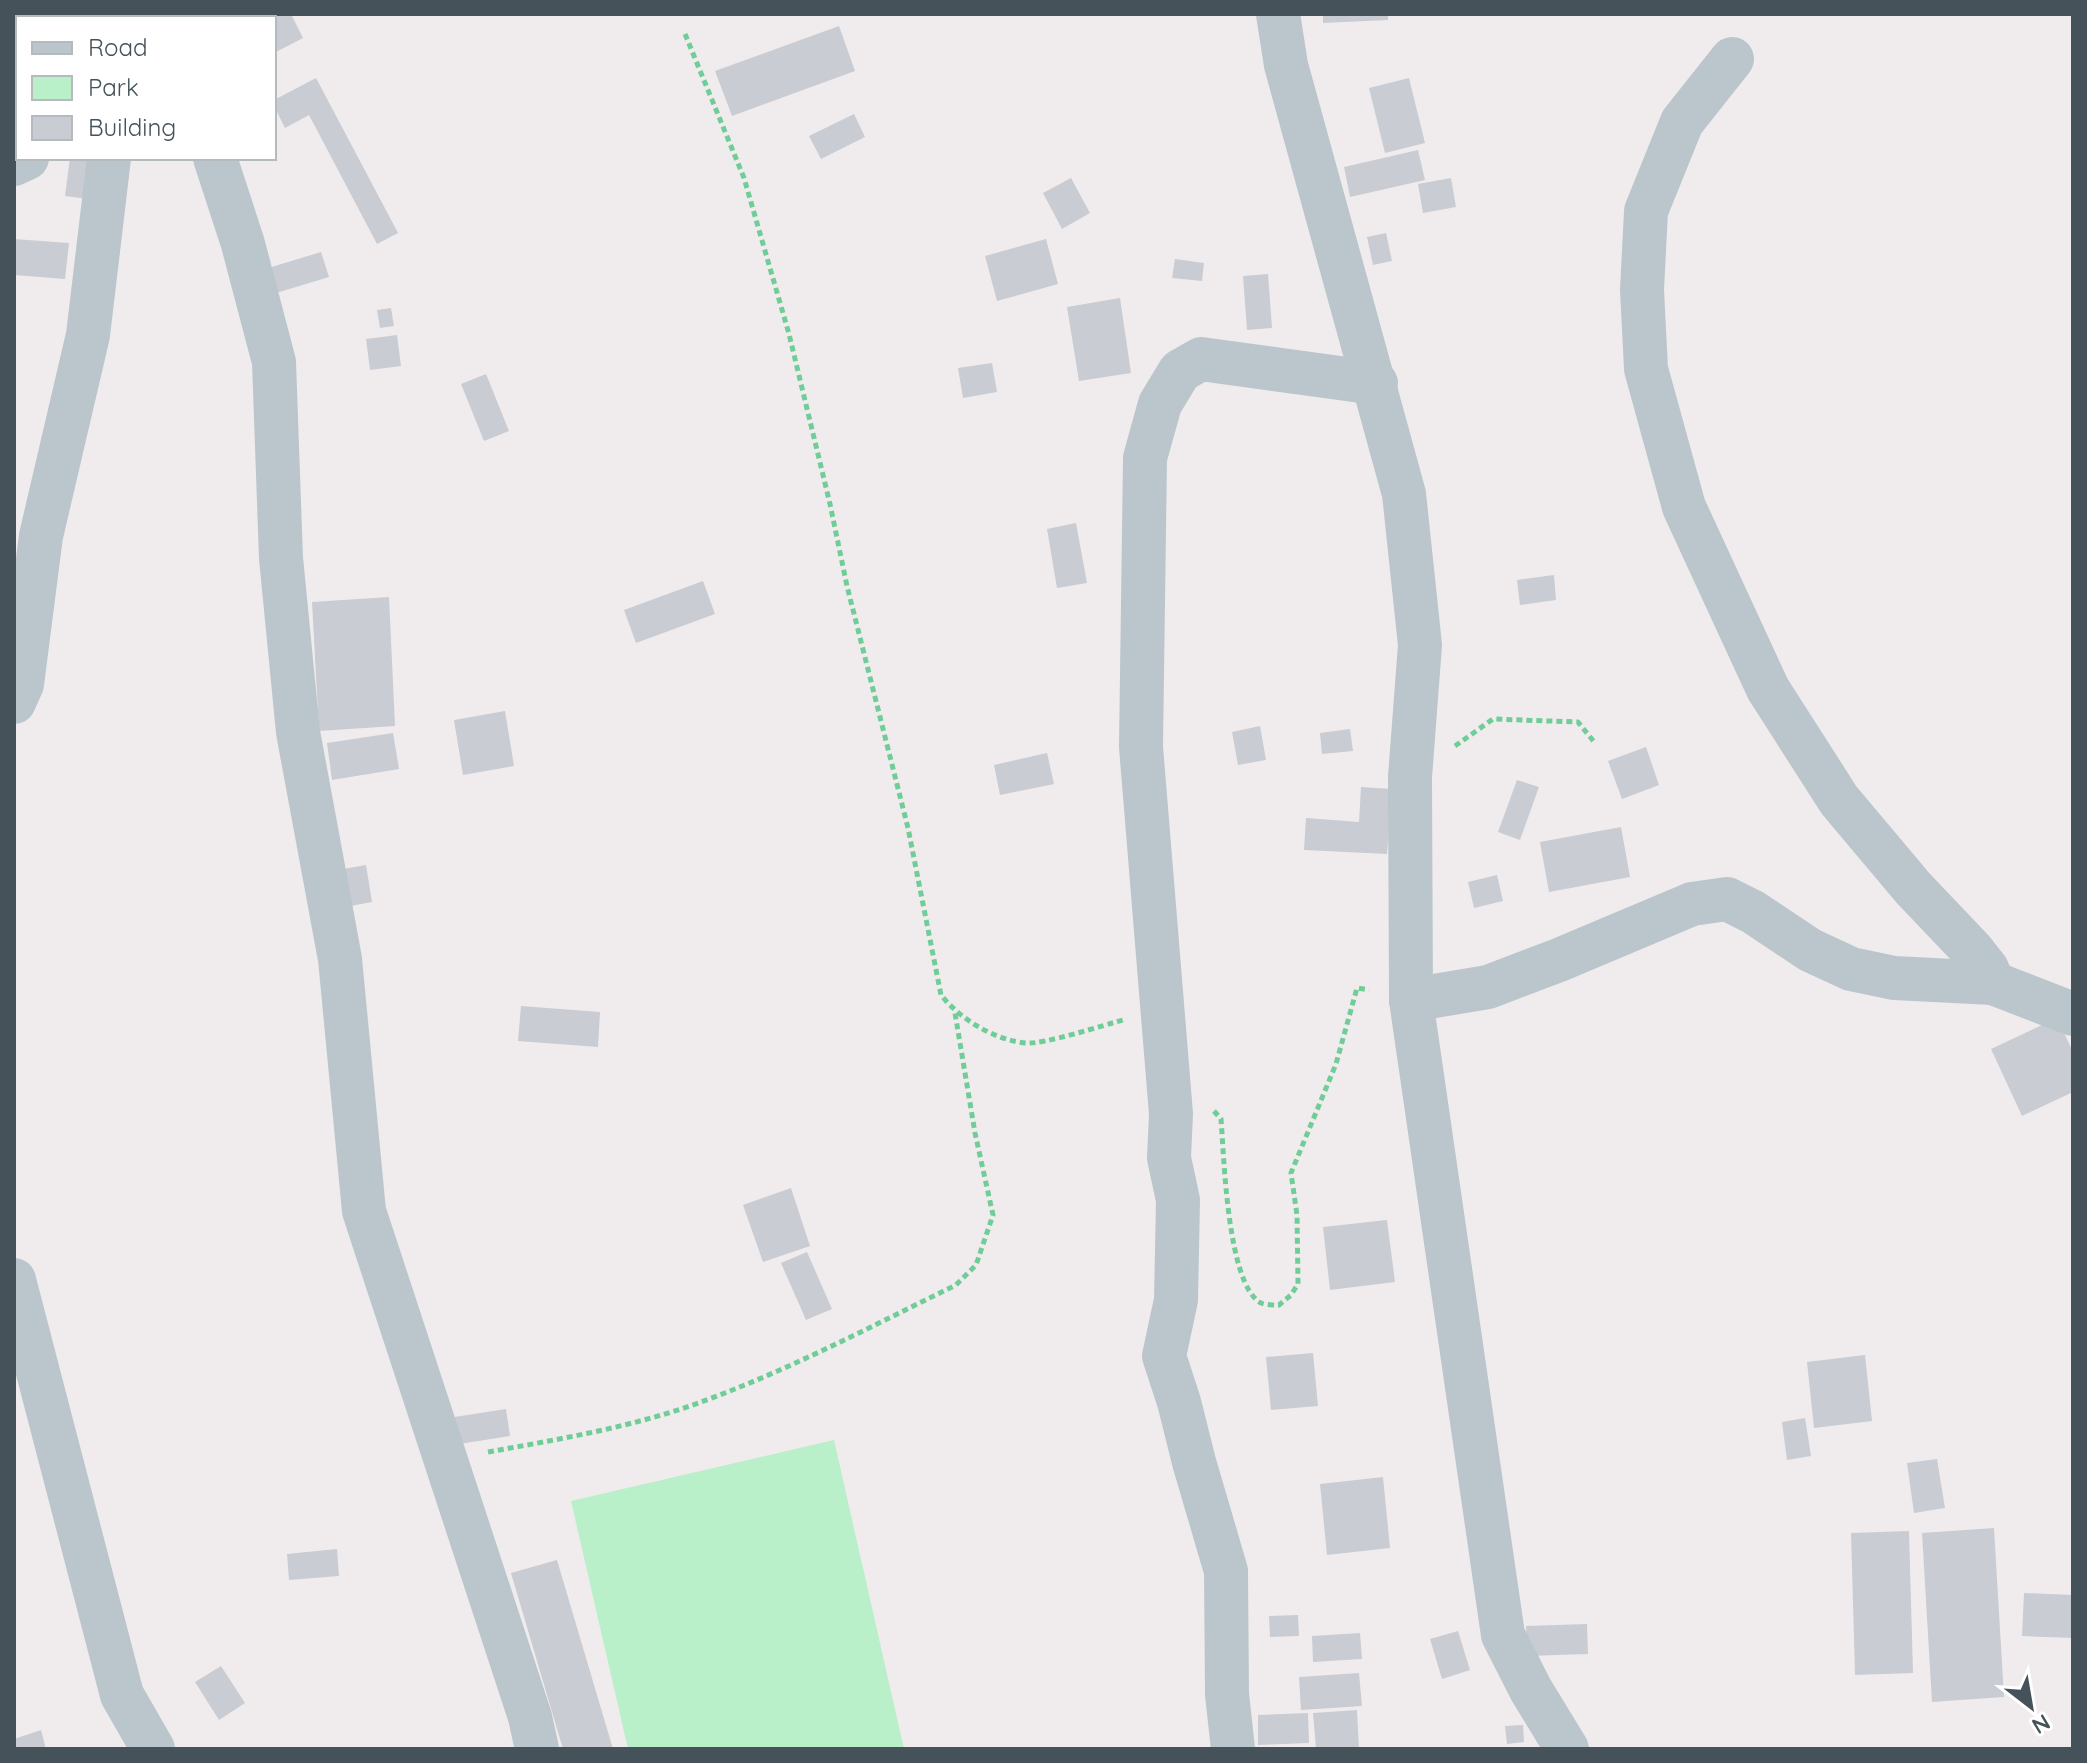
<svg xmlns="http://www.w3.org/2000/svg" width="2087" height="1763" font-family="Quicksand,sans-serif">
  <style>
    .green { fill: #b9efc9 }
    .building { fill: #c9ccd2 }
    .lines { fill: none; stroke-linecap: round; stroke-linejoin: round }
    .path { stroke: #71cd98; stroke-width: 5; stroke-dasharray: 6 4; stroke-linecap: butt }
    .minor { stroke: #bbc6cc; stroke-width: 44 }
  </style>
  <rect width="100%" height="100%" fill="#f0eced"/>
  <polygon class="green" points="834,1440 904,1749 628,1749 571,1501"/>
  <g class="building">
    <polygon points="269,14 291,14 303,38 274,53 274,18 261,18"/>
    <polygon points="1323,14 1388,14 1388,20 1323,23"/>
    <polygon points="839,26 855,71 732,116 715,71"/>
    <polygon points="316,78 398,233 377,244 309,115 285,128 274,106 274,100"/>
    <polygon points="1409,78 1425,143 1385,153 1369,88"/>
    <polygon points="854,114 865,137 821,159 809,136"/>
    <polygon points="1418,150 1425,180 1350,197 1344,167"/>
    <polygon points="70,158 94,158 88,199 65,196"/>
    <polygon points="1071,178 1090,213 1062,229 1043,193"/>
    <polygon points="1451,178 1456,207 1423,213 1418,184"/>
    <polygon points="1386,233 1392,261 1373,265 1367,237"/>
    <polygon points="14,239 69,243 65,279 14,275"/>
    <polygon points="1046,239 1058,284 997,301 985,256"/>
    <polygon points="321,252 329,277 273,294 265,269"/>
    <polygon points="1175,259 1204,263 1202,281 1172,278"/>
    <polygon points="1268,274 1272,328 1247,330 1243,276"/>
    <polygon points="1120,298 1131,373 1079,381 1067,307"/>
    <polygon points="391,308 394,326 380,328 377,310"/>
    <polygon points="397,335 401,366 370,370 366,339"/>
    <polygon points="992,363 997,392 963,398 958,368"/>
    <polygon points="486,374 509,431 484,441 461,384"/>
    <polygon points="1076,523 1087,583 1057,588 1047,529"/>
    <polygon points="1554,575 1556,600 1520,605 1517,580"/>
    <polygon points="703,581 715,614 636,643 624,610"/>
    <polygon points="389,597 395,726 319,731 312,602"/>
    <polygon points="505,711 514,766 463,775 454,720"/>
    <polygon points="1260,726 1266,760 1238,765 1232,732"/>
    <polygon points="1350,729 1353,751 1322,754 1320,733"/>
    <polygon points="393,733 399,769 332,780 327,743"/>
    <polygon points="1646,747 1659,785 1622,799 1608,761"/>
    <polygon points="1047,753 1054,784 1000,795 994,765"/>
    <polygon points="1517,780 1539,787 1520,840 1498,832"/>
    <polygon points="1361,787 1392,789 1387,854 1304,850 1306,818 1359,822"/>
    <polygon points="1621,827 1630,877 1549,892 1540,842"/>
    <polygon points="366,865 372,902 345,907 338,870"/>
    <polygon points="1497,875 1503,901 1474,908 1468,882"/>
    <polygon points="521,1006 600,1012 598,1047 518,1041"/>
    <polygon points="2057,1018 2073,1052 2073,1092 2022,1116 1991,1049"/>
    <polygon points="791,1188 810,1246 763,1262 743,1205"/>
    <polygon points="1387,1220 1395,1282 1330,1290 1323,1227"/>
    <polygon points="807,1252 832,1309 806,1320 781,1263"/>
    <polygon points="1313,1353 1318,1406 1271,1410 1266,1357"/>
    <polygon points="1865,1355 1872,1421 1814,1428 1807,1362"/>
    <polygon points="506,1409 510,1436 453,1445 448,1418"/>
    <polygon points="1805,1418 1811,1456 1787,1460 1782,1422"/>
    <polygon points="1937,1459 1945,1508 1914,1513 1907,1463"/>
    <polygon points="1383,1477 1390,1548 1327,1555 1320,1484"/>
    <polygon points="1994,1528 2004,1697 1932,1702 1922,1533"/>
    <polygon points="1909,1531 1913,1673 1855,1675 1851,1533"/>
    <polygon points="337,1549 339,1576 289,1580 287,1554"/>
    <polygon points="557,1560 613,1749 563,1749 511,1573"/>
    <polygon points="2024,1593 2073,1595 2073,1638 2022,1636"/>
    <polygon points="1298,1615 1299,1636 1270,1637 1269,1616"/>
    <polygon points="1587,1624 1588,1654 1527,1656 1526,1626"/>
    <polygon points="1458,1631 1470,1670 1442,1679 1430,1639"/>
    <polygon points="1360,1633 1362,1659 1313,1662 1312,1636"/>
    <polygon points="221,1666 245,1703 219,1720 195,1682"/>
    <polygon points="1359,1673 1362,1706 1301,1710 1299,1677"/>
    <polygon points="1357,1710 1359,1749 1316,1749 1313,1713"/>
    <polygon points="1308,1713 1309,1743 1258,1745 1258,1715"/>
    <polygon points="1523,1725 1524,1742 1507,1744 1505,1726"/>
    <polygon points="41,1730 46,1749 14,1749 14,1739"/>
  </g>
  <g class="lines">
    <g class="path">
      <path d="M685,34L744,178L789,334L830,504L847,586L908,828L941,995C960,1019 994,1040 1026,1043C1042,1045 1104,1025 1123,1020"/>
      <polyline points="1455,746 1493,719 1578,722 1595,743"/>
      <path d="M1214,1111L1221,1119C1224,1155 1227,1285 1261,1303C1266,1305 1274,1305 1279,1305L1291,1295L1298,1284L1297,1215L1291,1173L1336,1064L1357,988L1369,990"/>
      <path d="M488,1452C560,1439 633,1427 701,1402C789,1370 872,1326 956,1285L976,1265L993,1215L975,1133L955,1013"/>
    </g>
    <g class="minor">
      <polyline points="1278,14 1286,65 1404,494 1420,645 1410,777 1411,1000 1503,1635 1531,1690 1567,1749"/>
      <polyline points="140,18 141,14"/>
      <polyline points="1732,59 1682,122 1646,211 1642,290 1646,369 1684,507 1768,689 1839,800 1913,888 1972,950 1987,969 1993,983"/>
      <polyline points="215,158 243,244 274,362 281,558 298,732 340,959 364,1211 530,1717 537,1749"/>
      <polyline points="14,164 27,158"/>
      <polyline points="14,702 22,684 41,536 88,335 109,158"/>
      <polyline points="1411,1000 1488,987 1559,960 1692,904 1727,899 1753,912 1810,950 1851,969 1894,978 1993,983 2073,1014"/>
      <polyline points="14,1280 122,1695 153,1749"/>
      <polyline points="1233,1749 1227,1694 1226,1571 1194,1462 1179,1402 1164,1356 1176,1300 1178,1200 1169,1158 1171,1114 1141,747 1145,458 1160,404 1180,371 1201,359 1376,383"/>
    </g>
  </g>
  <rect width="2087" height="1763" fill="none" stroke="#45525a" stroke-width="32"/>
  <rect x="16" y="16" width="260" height="144" fill="#ffffff" stroke="#b5babd" stroke-width="2"/>
  <rect x="32" y="42" width="40" height="12" fill="#bbc6cc" stroke="#b5babd" stroke-width="2"/>
  <text x="88" y="56" font-size="24" fill="#45525a">Road</text>
  <rect x="32" y="76" width="40" height="24" fill="#b9efc9" stroke="#b5babd" stroke-width="2"/>
  <text x="88" y="96" font-size="24" fill="#45525a">Park</text>
  <rect x="32" y="116" width="40" height="24" fill="#c9ccd2" stroke="#b5babd" stroke-width="2"/>
  <text x="88" y="136" font-size="24" fill="#45525a">Building</text>
  <g transform="translate(2031 1707) rotate(149)" stroke="#ffffff" stroke-width="6" paint-order="stroke">
  <path d="M0-6L14 30L0 20L-14 30Z" fill="#45525a"/>
  <text y="-12" font-size="22" font-weight="bold" text-anchor="middle" fill="#45525a">N</text>
  </g>
</svg>
